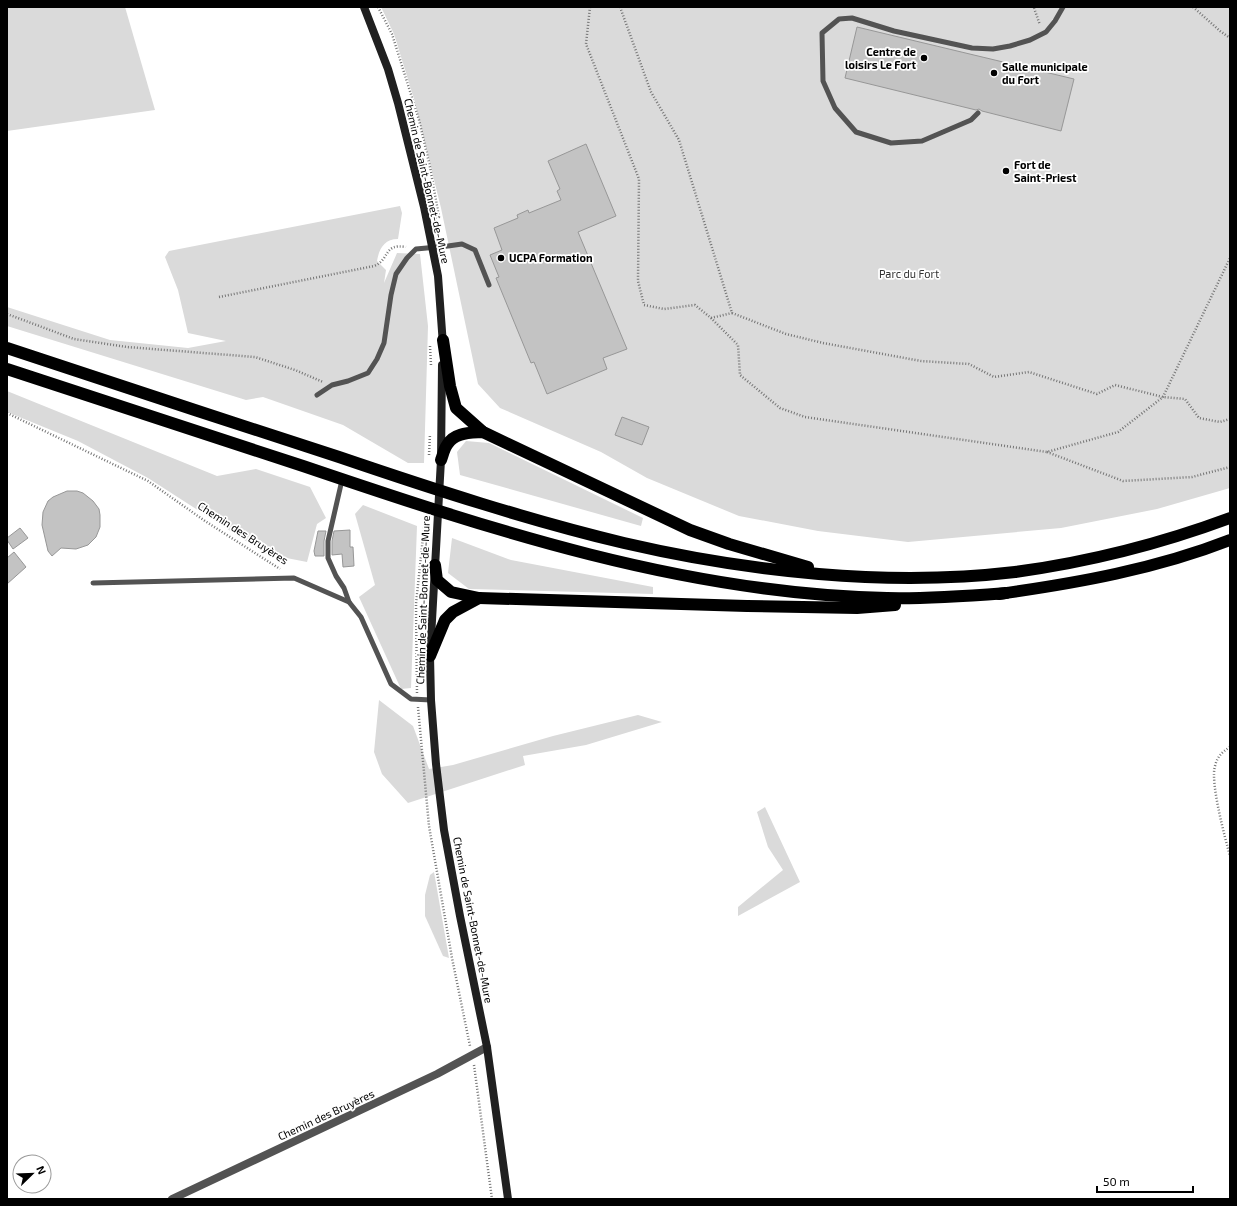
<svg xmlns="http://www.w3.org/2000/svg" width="1237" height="1206" font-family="'Exo 2',sans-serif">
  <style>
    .green { fill: #dadada }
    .building { fill: #c3c3c3; stroke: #979797 }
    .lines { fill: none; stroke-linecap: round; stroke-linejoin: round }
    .path { stroke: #757575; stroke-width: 2.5; stroke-dasharray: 1 2; stroke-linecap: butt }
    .lane { stroke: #535353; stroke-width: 5 }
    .street { stroke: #535353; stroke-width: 8 }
    .secondary { stroke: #202020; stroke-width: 8 }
    .highway { stroke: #000; stroke-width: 12 }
    .poi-dot { fill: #000; stroke: #fff; stroke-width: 1.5 }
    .labels { text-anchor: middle; stroke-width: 3.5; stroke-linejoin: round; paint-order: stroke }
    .poi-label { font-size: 11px; font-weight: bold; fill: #000; stroke: #fff; text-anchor: start }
    .street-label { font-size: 11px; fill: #000; stroke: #fff }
    .park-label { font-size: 11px; fill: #313131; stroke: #fff }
  </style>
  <rect width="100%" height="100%" fill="#fff"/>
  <g class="green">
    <polygon points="7,7 125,7 155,110 7,131"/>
    <polygon points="381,7 1230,7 1230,488 1157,509 1061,528 908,542 818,531 739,516 647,478 601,452 500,408 478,384 441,208 414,99 394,34"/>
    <path d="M400,206L402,213L398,239C384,239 379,249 377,261L386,270L384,283L397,253L420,254L428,326L424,463H408L343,425L263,397L246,400L7,326V307L110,340L188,348L226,341L188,333L178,290L165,257L169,251Z"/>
    <polygon points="7,391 217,476 256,469 310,487 326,518 317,524 307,562 266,554 148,478 78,441 7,412"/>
    <polygon points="466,441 489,443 643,518 641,526 460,475 457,452"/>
    <polygon points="363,505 417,526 411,688 401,689 359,597 375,585 355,514"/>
    <polygon points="452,538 511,560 653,587 653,594 469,589 448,573"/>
    <polygon points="379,700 413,726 429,769 453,765 553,736 638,715 662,722 586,745 523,756 525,765 408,803 382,774 374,752"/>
    <polygon points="765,807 800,882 738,916 738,907 783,870 768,847 757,812"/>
    <polygon points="434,872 449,958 443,956 425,916 425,895 430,875"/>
  </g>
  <g class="building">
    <polygon points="857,27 1074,79 1061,131 982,111 979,109 976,110 845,78"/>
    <polygon points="586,144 616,216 578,232 627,349 603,358 607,369 547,394 534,362 531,363 496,278 499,277 490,255 502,250 494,228 518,218 517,215 528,210 529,213 561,200 557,191 560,189 548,161"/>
    <polygon points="622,417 649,427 642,445 615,435"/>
    <polygon points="67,491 77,491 83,493 93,501 99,509 100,515 100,527 96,537 88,545 76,549 61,548 52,556 48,551 42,525 43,512 48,501 53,497"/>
    <polygon points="20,528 28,538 13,549 7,540 7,538"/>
    <polygon points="350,530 350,547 353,547 354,566 343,567 342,554 332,555 332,541 334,531"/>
    <polygon points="318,531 326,531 324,541 324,556 315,556 314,551"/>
    <polygon points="14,552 26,567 7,584 7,558"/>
  </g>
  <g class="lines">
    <g class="path">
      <polyline points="378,7 392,34 419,120 430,167 439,217 435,218"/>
      <polyline points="590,7 586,44 639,179 638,281 644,305 664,309 695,305 711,318 738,345 740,375 780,408 805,417 1047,452 1118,432 1163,397 1230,258"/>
      <polyline points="620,7 651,92 679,140 732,313 786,334 823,343 921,361 969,364 994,377 1029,372 1097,394 1115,385 1163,397 1185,399 1199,418 1220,422 1230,419"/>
      <polyline points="1193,7 1220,31 1230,38"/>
      <polyline points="1034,8 1040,25"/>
      <path d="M219,297L374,266C390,260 383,243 406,247"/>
      <polyline points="7,314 74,339 127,347 255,357 295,370 323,382"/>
      <polyline points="711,318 732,313"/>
      <polyline points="430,346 431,365"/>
      <polyline points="7,413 148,481 205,521 280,569"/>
      <polyline points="1047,452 1123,481 1192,477 1230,467"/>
      <polyline points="429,455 430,434"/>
      <polyline points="417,693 416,604 425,518"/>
      <polyline points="418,707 429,826 452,958 470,1046"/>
      <path d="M1230,747C1222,752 1217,757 1215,766C1210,782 1225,838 1230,856"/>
      <polyline points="474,1065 492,1199"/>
    </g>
    <g class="lane">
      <polyline points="978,113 971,120 922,141 891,143 856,132 835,108 823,81 822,33 839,19 852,18 894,31 972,48 993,49 1010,46 1030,40 1046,32 1055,21 1063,7"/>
      <polyline points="317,395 332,385 348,381 368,373 377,359 384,343 391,295 396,274 407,258 416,249 448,246 462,244 475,250 489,285"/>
      <polyline points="342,480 328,541 328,558 336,576 344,588 349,602"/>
      <polyline points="93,583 294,578 349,602 361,617 391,684 411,699 431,700"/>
    </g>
    <polyline class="street" points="172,1199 437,1074 487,1047"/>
    <g class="secondary">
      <polyline points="364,7 388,69 398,103 424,207 438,276 443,345"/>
      <polyline points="442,365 441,460 430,656 431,700 436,764 444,830 460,916 487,1047 508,1199"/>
    </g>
    <g class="highway">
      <polyline points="443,340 450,386 456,408 483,432 690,530 729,544 808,567"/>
      <path d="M7,348C118,385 228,421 339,457C433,489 528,520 624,543C749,572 888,587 1015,572C1089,562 1160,544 1230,518"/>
      <path d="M7,369C105,402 204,434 303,466C492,530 685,594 887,598C927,599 966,596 1006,593"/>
      <path d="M441,460C443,455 444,449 447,445C454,432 471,433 483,432"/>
      <polyline points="435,565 437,580 451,592 479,598 747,606 857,608 895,605"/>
      <path d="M999,594C1077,583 1156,569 1230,540"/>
      <polyline points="430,656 445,620 453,612 479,598"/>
    </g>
  </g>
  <g class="poi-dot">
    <circle cx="924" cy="58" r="4"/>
    <circle cx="994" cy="73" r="4"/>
    <circle cx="1006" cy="171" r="4"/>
    <circle cx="501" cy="258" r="4"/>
  </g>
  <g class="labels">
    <g class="poi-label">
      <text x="916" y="56" text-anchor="end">Centre de<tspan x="916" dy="13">loisirs Le Fort</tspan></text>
      <text x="1002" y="71">Salle municipale<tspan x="1002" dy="13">du Fort</tspan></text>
      <text x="1014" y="169">Fort de<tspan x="1014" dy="13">Saint-Priest</tspan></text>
      <text x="509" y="262">UCPA Formation</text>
    </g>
    <g class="street-label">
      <text transform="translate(427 181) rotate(77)" y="4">Chemin de Saint-Bonnet-de-Mure</text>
      <text transform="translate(243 533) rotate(33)" y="4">Chemin des Bruyères</text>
      <text transform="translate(423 600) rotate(-88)" y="4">Chemin de Saint-Bonnet-de-Mure</text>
      <text transform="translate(473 920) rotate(79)" y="4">Chemin de Saint-Bonnet-de-Mure</text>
      <text transform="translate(326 1115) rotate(-25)" y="4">Chemin des Bruyères</text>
    </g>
    <g class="park-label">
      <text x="909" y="278">Parc du Fort</text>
    </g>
  </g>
  <rect width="1237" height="1206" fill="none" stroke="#000000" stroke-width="16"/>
  <g transform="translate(32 1174) rotate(67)"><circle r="19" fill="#ffffff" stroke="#999999"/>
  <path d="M0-3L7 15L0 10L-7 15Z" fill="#000000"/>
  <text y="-6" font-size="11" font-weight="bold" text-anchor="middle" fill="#000000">N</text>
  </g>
  <path d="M1097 1186v6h96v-6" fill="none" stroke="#000000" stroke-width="2"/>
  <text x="1103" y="1186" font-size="12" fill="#000000" stroke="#ffffff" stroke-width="3" paint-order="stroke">50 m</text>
</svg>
